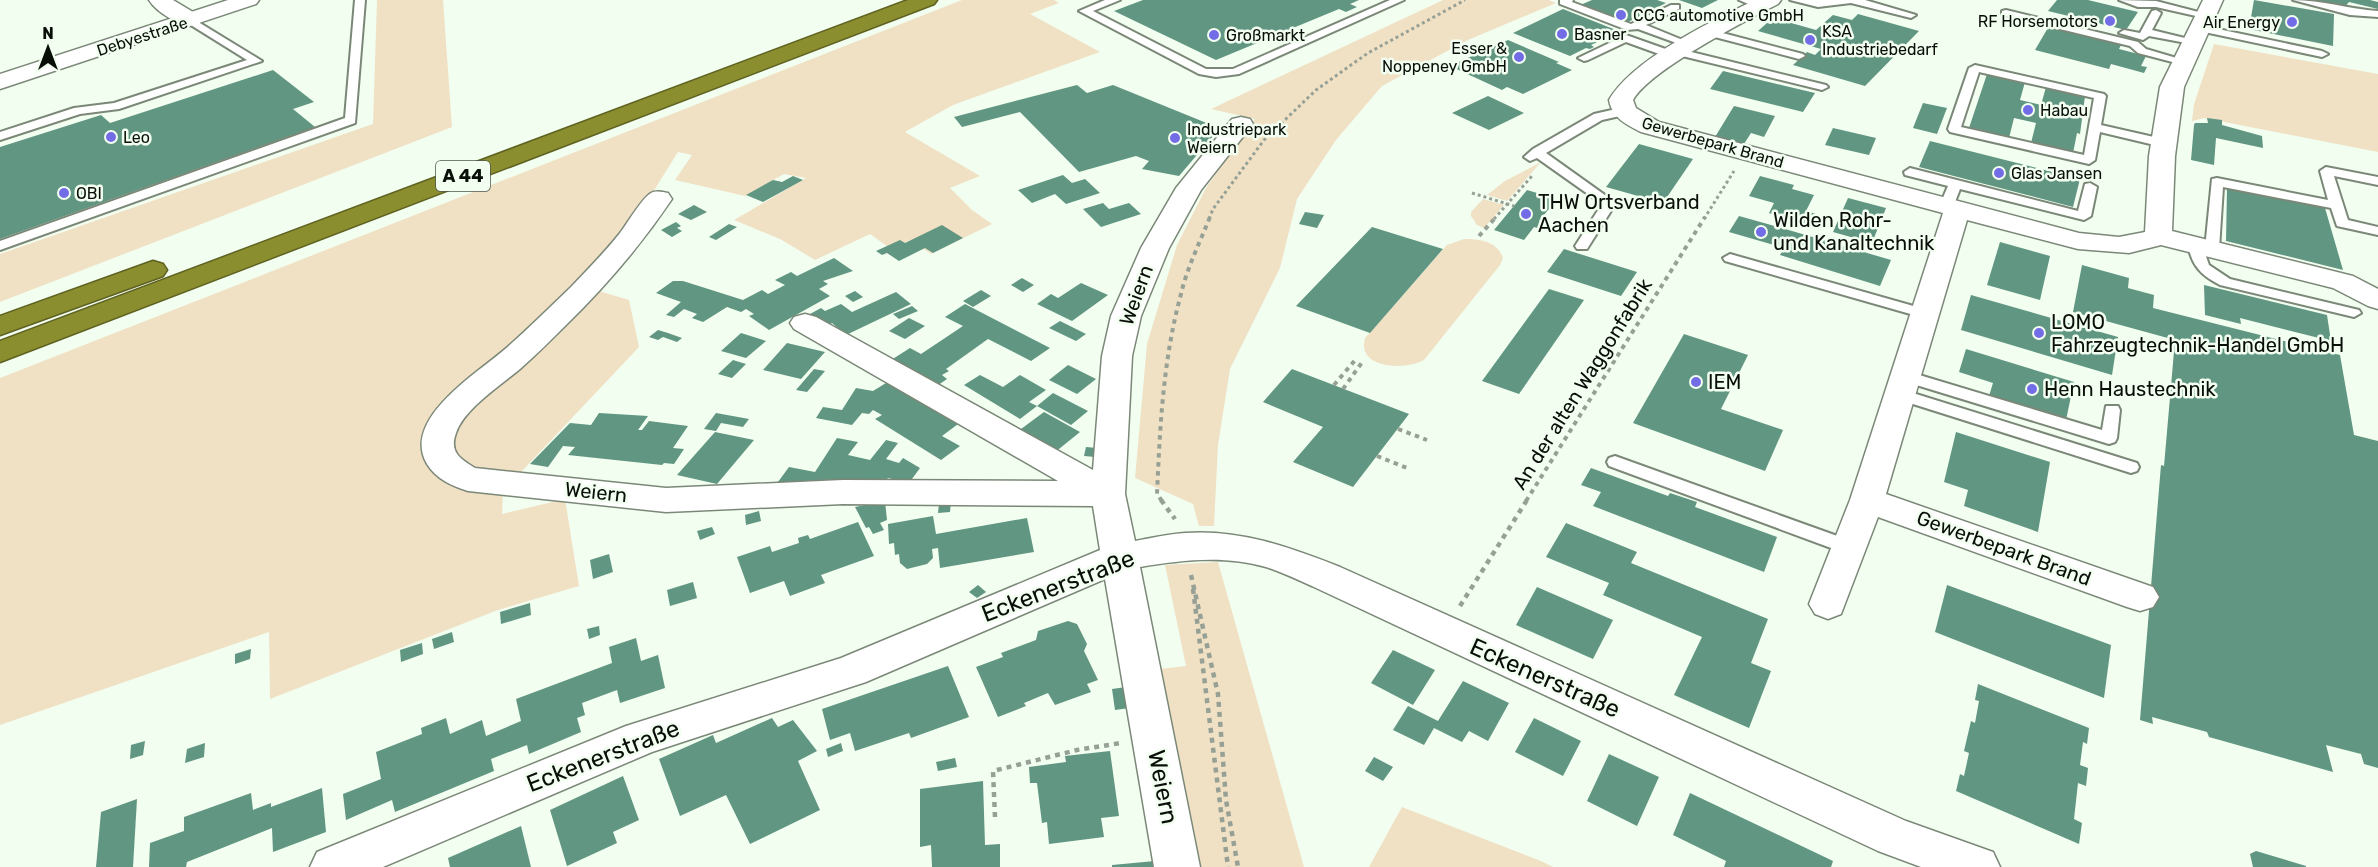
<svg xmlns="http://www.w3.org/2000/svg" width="2378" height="867" font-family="Rubik,sans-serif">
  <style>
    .green { fill: #f0e1c5 }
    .building { fill: #619682 }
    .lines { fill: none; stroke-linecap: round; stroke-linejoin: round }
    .lane-casing { stroke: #7b8878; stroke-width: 4 }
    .street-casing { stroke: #7b8878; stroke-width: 3 }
    .secondary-casing { stroke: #7b8878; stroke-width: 3 }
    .highway-casing { stroke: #5e6121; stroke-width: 3 }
    .path-far2 { stroke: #97a095; stroke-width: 3; stroke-dasharray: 3 3; stroke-linecap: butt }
    .path-far1 { stroke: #97a095; stroke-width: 4; stroke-dasharray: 4.5 4.5; stroke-linecap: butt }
    .path { stroke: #97a095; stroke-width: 4.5; stroke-dasharray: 5 5; stroke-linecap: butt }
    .lane { fill: #fff; fill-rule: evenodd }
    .street { fill: #fff; fill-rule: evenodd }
    .secondary { fill: #fff; fill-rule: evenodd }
    .highway { fill: #8b8e2e; fill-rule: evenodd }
    .poi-dot { fill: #736ce7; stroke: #f2fef0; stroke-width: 2 }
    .labels { text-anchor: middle; stroke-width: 5; stroke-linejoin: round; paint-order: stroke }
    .far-poi-label { font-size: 16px; fill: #090e08; stroke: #f2fef0; text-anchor: start }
    .far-street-label { font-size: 16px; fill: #090e08; stroke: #f2fef0 }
    .shield { fill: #f2fef0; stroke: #4f564e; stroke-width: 1.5 }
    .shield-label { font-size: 18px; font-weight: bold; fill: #090e08 }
    .poi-label { font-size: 20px; fill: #090e08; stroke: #f2fef0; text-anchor: start }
    .street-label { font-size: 20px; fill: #090e08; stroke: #f2fef0 }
    .near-street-label { font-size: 24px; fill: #090e08; stroke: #f2fef0 }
  </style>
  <rect width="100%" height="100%" fill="#f2fef0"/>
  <g class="green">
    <polygon points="377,0 443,0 452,127 0,302 0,254 373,124"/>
    <polygon points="962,0 1054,0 1059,3 1030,14 1100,52 953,105 905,132 980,176 950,188 972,210 992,224 931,254 911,240 891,249 870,234 815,260 780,239 734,220 806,178 784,174 745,196 675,180 692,155 678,152 653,192 579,285 629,300 639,347 503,491 502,514 565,499 579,586 498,610 270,699 269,632 0,725 0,378"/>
    <polygon points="1443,0 1549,0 1556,3 1468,40 1382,86 1336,140 1297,199 1280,268 1230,369 1218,445 1214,526 1199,526 1193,504 1135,478 1147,344 1177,245 1206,188 1255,119 1211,109"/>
    <polygon points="2214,44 2378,74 2378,152 2204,118 2192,121 2194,104"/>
    <polygon points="1541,162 1507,201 1487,195 1505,181"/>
    <polygon points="1483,199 1504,205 1484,228 1477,225 1471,216 1471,212"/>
    <path d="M1464,239C1480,239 1497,241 1503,258L1500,265L1424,360C1407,370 1356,370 1365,338L1447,245Z"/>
    <polygon points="1218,562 1304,867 1198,867 1159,669 1186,666 1165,565"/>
    <polygon points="1402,807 1541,861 1553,867 1369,867"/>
  </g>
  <g class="building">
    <polygon points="1143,0 1359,0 1350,4 1357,7 1346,12 1339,9 1216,60 1114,11"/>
    <polygon points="1592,0 1657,0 1666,3 1624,24 1578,6"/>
    <polygon points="1679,0 1718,0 1702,8"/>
    <polygon points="2057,0 2088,0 2138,12 2126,30 2048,11"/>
    <polygon points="2254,0 2334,14 2333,46 2249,29"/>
    <polygon points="2315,0 2370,0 2378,2 2378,9 2349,2 2344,8"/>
    <polygon points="1563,9 1616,30 1607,35 1610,36 1591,45 1594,47 1590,49 1586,48 1570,56 1513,33"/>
    <polygon points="1858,14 1919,31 1865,86 1793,65 1807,52 1815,55 1821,49 1758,31 1767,23 1771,24 1777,19 1816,30 1833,15 1852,20"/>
    <polygon points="2049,26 2122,43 2119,49 2146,56 2141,66 2147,67 2144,73 2111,64 2109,69 2035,50"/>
    <polygon points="1508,40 1559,62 1556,63 1572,70 1523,94 1507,87 1502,90 1450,66"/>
    <polygon points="273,70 314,102 293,109 315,127 0,239 0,147 101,115 110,123"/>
    <polygon points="1723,71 1815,93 1803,112 1710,89"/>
    <polygon points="1987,74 2025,82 2020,100 2041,105 2046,87 2085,96 2080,134 2077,133 2073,153 2031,143 2036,123 2014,118 2009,138 1969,128"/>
    <polygon points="1077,85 1087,93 1113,85 1209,124 1201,131 1214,135 1179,176 1142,169 1149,161 1136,156 1079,172 1020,112 962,127 954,117"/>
    <polygon points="1488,96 1524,113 1489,130 1452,113"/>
    <polygon points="1923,103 1947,108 1937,134 1913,128"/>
    <polygon points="1734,106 1775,116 1764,137 1751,133 1744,144 1715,137"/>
    <polygon points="2207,118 2222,120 2222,125 2262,136 2263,148 2216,138 2214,165 2191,160 2194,125 2195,123 2208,123"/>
    <polygon points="1833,128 1876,138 1869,155 1825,145"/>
    <polygon points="1930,141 2080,179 2073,207 1919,167"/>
    <polygon points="1639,144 1693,159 1663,203 1606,187"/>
    <polygon points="1063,175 1072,183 1085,179 1100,193 1066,204 1055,194 1032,203 1018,190"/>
    <polygon points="793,176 803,180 763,202 746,195 773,180 782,182"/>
    <polygon points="1760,176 1794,185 1792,189 1814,195 1806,211 1816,214 1811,225 1769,213 1774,203 1749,196"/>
    <polygon points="2227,188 2325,208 2343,270 2226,241"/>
    <polygon points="1527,190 1557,199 1539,221 1555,227 1550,232 1534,227 1524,240 1494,230"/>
    <polygon points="1848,198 1886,208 1872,243 1833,232"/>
    <polygon points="1103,203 1109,209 1129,203 1141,214 1101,227 1083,209"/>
    <polygon points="694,205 707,212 691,220 678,214"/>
    <polygon points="1305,212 1324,215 1317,228 1299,224"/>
    <polygon points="1739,216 1792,231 1891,260 1880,286 1780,255 1784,248 1729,232"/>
    <polygon points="676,222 681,226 677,228 682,231 672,237 661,230"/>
    <polygon points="729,224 737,227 716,240 709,237"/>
    <polygon points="942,225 963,238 933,253 925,248 899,261 887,253 882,255 876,251 900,240 905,243"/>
    <polygon points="1372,227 1443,249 1370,333 1296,306"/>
    <polygon points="2000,242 2050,256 2040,300 1987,285"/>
    <polygon points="1564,249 1637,272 1621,296 1547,272"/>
    <polygon points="834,258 853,271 823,281 828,284 819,289 830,296 769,330 749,316 754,314 746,309 741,312 727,307 703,322 692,318 697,314 684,309 674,317 666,315 681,302 656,293 673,281 683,281 743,300 762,290 768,294 785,285 775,280 791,272 797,276"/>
    <polygon points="2082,265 2129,278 2128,288 2154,295 2153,308 2340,355 2354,435 2378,441 2378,768 2364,764 2361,754 2326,745 2333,772 2209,737 2207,732 2152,717 2153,724 2140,720 2161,465 2164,466 2175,340 2073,312"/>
    <polygon points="1022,278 1034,285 1023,292 1011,285"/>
    <polygon points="1081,283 1108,295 1072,321 1037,304 1051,294 1058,298"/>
    <polygon points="2204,285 2327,315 2331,341 2240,318 2241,324 2205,315"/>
    <polygon points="1549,289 1584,300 1519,394 1482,381"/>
    <polygon points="981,290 991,296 973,307 963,301"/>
    <polygon points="855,291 863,297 853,302 845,296"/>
    <polygon points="896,292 911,304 846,335 832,323 827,326 810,314 821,308 825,311 841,304 852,312"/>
    <polygon points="1971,295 2118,337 2112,375 1961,330"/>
    <polygon points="965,304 1050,348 1031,361 988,339 946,369 949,371 942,375 947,379 934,388 888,362 910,348 921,354 963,326 945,317"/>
    <polygon points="912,306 918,311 899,319 893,314"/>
    <polygon points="909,318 925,326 905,339 889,331"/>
    <polygon points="1060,321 1086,334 1076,341 1049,328"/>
    <polygon points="658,330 668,333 682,338 677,342 663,337 658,340 649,337"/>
    <polygon points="741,333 766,341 746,358 721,351"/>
    <polygon points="1684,334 1748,355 1721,409 1783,430 1765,471 1633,423"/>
    <polygon points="787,343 825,352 801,379 763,370"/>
    <polygon points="1966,349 2074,382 2066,420 1989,396 1993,383 1959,372"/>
    <polygon points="733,360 746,364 732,378 718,374"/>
    <polygon points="1068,365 1096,379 1077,394 1049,380"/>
    <polygon points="814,369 825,371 807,392 796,390"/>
    <polygon points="1292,369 1409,414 1353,487 1293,462 1323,427 1263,402"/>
    <polygon points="980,375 1003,387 1020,375 1046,390 1029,402 1037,406 1020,419 964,385"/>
    <polygon points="886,383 958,424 942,436 960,446 941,460 875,419 882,415 873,410 869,414 862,413 852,425 816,418 823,407 842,410 856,388 873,391"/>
    <polygon points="1053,393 1088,411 1071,425 1037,406"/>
    <polygon points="1044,412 1080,432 1054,453 1017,432"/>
    <polygon points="599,413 648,416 638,430 642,430 649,421 688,426 673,448 684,449 674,464 664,463 662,465 568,455 575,447 563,446 548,467 530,464 570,423 591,425"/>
    <polygon points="716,413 749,419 743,427 721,423 716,431 704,429"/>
    <polygon points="715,432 754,440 717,484 677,475"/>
    <polygon points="1956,432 2050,462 2038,532 1964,506 1968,490 1944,482"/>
    <polygon points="837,438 858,442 848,455 870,460 886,440 898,443 886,459 899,463 903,458 920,468 909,483 888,478 884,483 827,483 809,480 802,490 775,486 789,467 815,472"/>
    <polygon points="1086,447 1097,448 1095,457 1084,456"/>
    <polygon points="1591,468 1668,496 1670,493 1697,502 1695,507 1777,537 1764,572 1593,506 1601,492 1581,485"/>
    <polygon points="885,501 887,520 880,523 884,530 873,534 869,527 866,528 855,507"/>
    <polygon points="951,502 950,512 938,513 939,503"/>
    <polygon points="759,511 761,521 746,525 745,515"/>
    <polygon points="933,516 936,534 1027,518 1034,552 940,568 938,548 932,549 933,558 927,564 907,569 900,563 899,554 895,555 894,543 889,544 888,524"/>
    <polygon points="858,522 874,556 821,575 825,583 790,596 784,581 750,593 737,557 770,546 772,552 799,543 798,538 808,535 810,539"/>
    <polygon points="1566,523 1637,552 1631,563 1768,619 1751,663 1771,671 1749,728 1674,695 1702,637 1603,595 1609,583 1546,557"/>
    <polygon points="712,527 715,534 700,540 697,531"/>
    <polygon points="609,554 613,572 593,579 590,560"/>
    <polygon points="693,582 697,598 670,606 667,590"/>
    <polygon points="978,585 986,592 977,598 969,592"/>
    <polygon points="1947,585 2111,645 2104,698 1935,632"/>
    <polygon points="1537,587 1613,620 1593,659 1516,625"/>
    <polygon points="530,603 531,615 501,624 500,612"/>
    <polygon points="1068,621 1077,624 1087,644 1084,651 1098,680 1087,684 1091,692 1055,705 1048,693 1024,703 1026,706 998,717 976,667 1003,657 1001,653 1036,640 1038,631"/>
    <polygon points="599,626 600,635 589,639 587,629"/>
    <polygon points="452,632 454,642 434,649 432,639"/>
    <polygon points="636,638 641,661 658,655 665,688 620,703 617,690 582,703 585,715 577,718 581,732 529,754 527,745 491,759 494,771 395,812 392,800 346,820 343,794 381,779 376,752 422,734 421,728 446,718 450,734 482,720 486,736 521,721 516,699 612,663 609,647"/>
    <polygon points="422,643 423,654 401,662 400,650"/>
    <polygon points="251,649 250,659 235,664 235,654"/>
    <polygon points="1393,650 1435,670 1413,705 1371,683"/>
    <polygon points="948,666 969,717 911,738 909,733 855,751 850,733 830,740 822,709"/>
    <polygon points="1463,681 1509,703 1488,741 1469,731 1462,742 1434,728 1424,745 1393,730 1408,706 1438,721"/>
    <polygon points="1978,684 2089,728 2087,744 2083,742 2080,765 2088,768 2086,786 2078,783 2074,819 2082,823 2079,844 1956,791 1960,774 1964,776 1969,753 1964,751 1971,721 1975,723 1979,701 1975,700"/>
    <polygon points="1126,687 1130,708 1115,710 1112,689"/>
    <polygon points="772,718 778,727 793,720 817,751 798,761 820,810 750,844 726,795 680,816 659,759 713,735 716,743"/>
    <polygon points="1534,718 1581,741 1563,776 1515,752"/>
    <polygon points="145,741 143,755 130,759 131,745"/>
    <polygon points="205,743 204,757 185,763 187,749"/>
    <polygon points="841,743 843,751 828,757 826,749"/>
    <polygon points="1110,751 1119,816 1101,818 1104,837 1049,844 1047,822 1042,823 1037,783 1030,783 1029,767 1066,762 1065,756"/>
    <polygon points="1609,754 1659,777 1637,826 1587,801"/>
    <polygon points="1374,757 1393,767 1383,781 1365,771"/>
    <polygon points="955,758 957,767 938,771 936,762"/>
    <polygon points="623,776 639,820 613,832 617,843 567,866 550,810"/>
    <polygon points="983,781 985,845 1000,844 1000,867 932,867 931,845 920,847 920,789"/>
    <polygon points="322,788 326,832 273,852 272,828 187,862 186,867 149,867 150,843 184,831 184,817 251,793 253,810 271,803 271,807"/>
    <polygon points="1690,793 1833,861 1831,867 1724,867 1726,861 1673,835"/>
    <polygon points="137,799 133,867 96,867 101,812"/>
    <polygon points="521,826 531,867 450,867 448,858"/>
    <polygon points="2256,851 2306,866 2306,867 2253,867 2250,854"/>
    <polygon points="1155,861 1156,867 1112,867 1112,865"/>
  </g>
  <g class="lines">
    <defs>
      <g id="lane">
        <polygon points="355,0 365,0 355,123 0,250 0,241 345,118"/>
        <polygon points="1105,0 1120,0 1093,11 1206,69 1233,69 1390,0 1404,0 1239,74 1216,77 1199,74 1079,11"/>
        <polygon points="1560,0 1573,0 1572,2 1631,24 1671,5 1679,5 1679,9 1646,25 1695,45 1690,48 1638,29 1627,30 1560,4"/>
        <polygon points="1739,0 1754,0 1765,6 1760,9"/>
        <polygon points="1790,0 1865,0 1916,15 1911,18 1851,3 1818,7"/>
        <polygon points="2119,0 2156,1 2210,15 2205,18 2156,7 2138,7"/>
        <path d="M2293,0C2322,0 2349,9 2378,11V17L2350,15Z"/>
        <polygon points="2006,10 2138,42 2146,49 2190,62 2184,65 2180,64 2138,53 2130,46 2002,15 2002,11"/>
        <polygon points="2156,10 2161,13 2152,30 2197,41 2197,45 2149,36 2143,40 2119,33 2124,30 2140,33 2152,11"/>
        <polygon points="190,17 262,61 119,109 80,114 0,140 0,132 74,108 114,103 247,60 186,22 186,18"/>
        <polygon points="2199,25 2322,51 2328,54 2322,57 2195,30 2194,28"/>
        <polygon points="1711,30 1803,54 1805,56 1799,59 1707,35 1706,33"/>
        <polygon points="1626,35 1674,52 1679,49 1826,85 1828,87 1822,90 1678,55 1677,58 1673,59 1626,42 1588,60 1584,61 1578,58"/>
        <path d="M1975,65L2104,94L2106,96L2101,125L2167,140L2169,143L2163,147L2100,132L2095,160L2089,164L1950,132L1948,129L1969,68ZM1979,72L2094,98L2084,155L1961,127Z"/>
        <polygon points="1625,107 1629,108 1629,114 1602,120 1546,153 1616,203 1587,249 1577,249 1575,246 1602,204 1537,158 1530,161 1524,157 1533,149 1594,114"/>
        <polygon points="2326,167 2378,177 2378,185 2334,176 2348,220 2378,227 2378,235 2337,226 2331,208 2223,187 2219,249 2212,253 2207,252 2205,249 2212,179 2217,178 2328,200 2320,171"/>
        <polygon points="1910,168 2078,211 2085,184 2090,183 2097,187 2091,216 2084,220 1960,189 1953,207 1946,211 1939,207 1948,186 1905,175 1904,172"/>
        <path d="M2195,241L2202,245L2209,265L2230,279L2359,310L2361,313L2354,317L2220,285C2201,275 2192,266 2188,245Z"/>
        <polygon points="1730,254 1931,311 1933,314 1931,317 1921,317 1725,261 1723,258"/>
        <polygon points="1906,371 2102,430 2106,406 2118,406 2120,410 2117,438 2115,442 2109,444 1900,380 1898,376 1900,372"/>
        <polygon points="1900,389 2137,463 2139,467 2137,471 2131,473 1894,398 1892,394 1894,390"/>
        <polygon points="1615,456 1854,542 1857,547 1854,552 1848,554 1842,552 1609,466 1607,462 1609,458"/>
      </g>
      <g id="street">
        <path d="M149,0H173L198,15L201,20L198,25C182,28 157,13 149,0Z"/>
        <path d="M1755,0H1781L1778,4C1745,21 1650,70 1633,100L1636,108L1659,122L2079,233L2119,237L2145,232L2149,156L2160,87L2203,0H2223L2184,87L2175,156L2172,231L2353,276L2378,289V309L2368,306L2333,288L2161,245L2129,253L2078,249L1967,220L1886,494L2153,587L2159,597L2153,607L2140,611L2127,607L1878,517L1841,614L1828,619L1815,614L1809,604L1850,500L1943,213L1641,132C1627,125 1612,118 1609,100C1633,59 1712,21 1755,0Z"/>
        <path d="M1241,117L1250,119L1253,124L1201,190L1169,248L1141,316L1132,356L1125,494L1135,541C1151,538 1168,534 1185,533C1240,529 1289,547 1340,567L1906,821L1993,852L2000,867H1921L1878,851L1314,587C1298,580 1282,572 1266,567C1224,555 1182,560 1140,567L1200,867H1154L1105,579L866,682L652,752L383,867H310L317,852L626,726L841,658L1100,550L1093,506L843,504L666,512L468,491C452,486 436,479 427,464C401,420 476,374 504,350C527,330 549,308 571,287C588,269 605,252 620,233C627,224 642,198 651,193C656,190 663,192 668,193L672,199C641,245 606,286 566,325C551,340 536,355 520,369C501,385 464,409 456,433C449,452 460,459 475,468L666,488L843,480L1058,481L794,329L790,323L794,317L805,314L816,317L1093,470L1102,356L1111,316L1141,248L1176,188L1232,119Z"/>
      </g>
      <polygon id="secondary" points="228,0 259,0 256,4 0,89 0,74"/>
      <g id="highway">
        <polygon points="908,0 937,0 934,4 0,362 0,341"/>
        <polygon points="153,261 163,264 167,270 163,276 0,335 0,316"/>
      </g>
    </defs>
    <use href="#lane" class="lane-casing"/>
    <use href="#street" class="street-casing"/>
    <use href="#secondary" class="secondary-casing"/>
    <use href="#highway" class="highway-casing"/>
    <g class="path-far2">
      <polyline points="1472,193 1514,206"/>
      <polyline points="1209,219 1213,209 1264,140 1316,90 1368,53 1465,0"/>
      <polyline points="1494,219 1532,176"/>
      <polyline points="1704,219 1734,171"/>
    </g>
    <g class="path-far1">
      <polyline points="1479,236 1496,217"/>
      <polyline points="1334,385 1356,359"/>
      <polyline points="1343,389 1363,361"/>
      <polyline points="1398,429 1427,440"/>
      <polyline points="1377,456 1407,468"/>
      <path d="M1162,501L1157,494C1160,426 1163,360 1181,294C1187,268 1200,242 1210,217"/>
      <polyline points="1526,501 1705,217"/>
    </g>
    <g class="path">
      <polyline points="1161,500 1175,519"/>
      <polyline points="1191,575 1218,694 1226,800 1238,867"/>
      <polyline points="1193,589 1228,867"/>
      <polyline points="1460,606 1527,500"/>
      <polyline points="995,817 993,771 1077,750 1121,743"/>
    </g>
    <use href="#lane" class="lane"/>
    <use href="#street" class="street"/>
    <use href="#secondary" class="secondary"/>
    <use href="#highway" class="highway"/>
  </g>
  <g class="poi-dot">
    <circle cx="1621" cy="15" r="6"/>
    <circle cx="2110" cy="21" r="6"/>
    <circle cx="2292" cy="22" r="6"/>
    <circle cx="1562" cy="34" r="6"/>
    <circle cx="1214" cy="35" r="6"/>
    <circle cx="1810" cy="40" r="6"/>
    <circle cx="1519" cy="57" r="6"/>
    <circle cx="2028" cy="110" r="6"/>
    <circle cx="111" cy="137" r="6"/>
    <circle cx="1175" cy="138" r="6"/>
    <circle cx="1999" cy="173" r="6"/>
    <circle cx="64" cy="193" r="6"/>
    <circle cx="1526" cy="214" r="6"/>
    <circle cx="1761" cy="232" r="6"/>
    <circle cx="2039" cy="333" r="6"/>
    <circle cx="1696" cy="382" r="6"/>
    <circle cx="2032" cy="389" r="6"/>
  </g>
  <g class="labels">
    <g class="far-poi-label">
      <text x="1633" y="21">CCG automotive GmbH</text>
      <text x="2098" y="27" text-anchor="end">RF Horsemotors</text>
      <text x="2280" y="28" text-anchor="end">Air Energy</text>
      <text x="1822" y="37">KSA<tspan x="1822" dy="18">Industriebedarf</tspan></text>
      <text x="1574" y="40">Basner</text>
      <text x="1226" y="41">Großmarkt</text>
      <text x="1507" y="54" text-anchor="end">Esser &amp;<tspan x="1507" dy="18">Noppeney GmbH</tspan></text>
      <text x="2040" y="116">Habau</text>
      <text x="1187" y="135">Industriepark<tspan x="1187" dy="18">Weiern</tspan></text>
      <text x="123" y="143">Leo</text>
      <text x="2011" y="179">Glas Jansen</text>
      <text x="76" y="199">OBI</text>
    </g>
    <g class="far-street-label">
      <text transform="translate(142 36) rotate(-18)" y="6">Debyestraße</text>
      <text transform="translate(1713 142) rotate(16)" y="6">Gewerbepark Brand</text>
    </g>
    <rect class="shield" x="436" y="161" width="54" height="30" rx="4.5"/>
    <g class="shield-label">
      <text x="463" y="182">A 44</text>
    </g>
    <g class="poi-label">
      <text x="1538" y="209">THW Ortsverband<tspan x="1538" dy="23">Aachen</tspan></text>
      <text x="1773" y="227">Wilden Rohr-<tspan x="1773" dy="23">und Kanaltechnik</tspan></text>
      <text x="2051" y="329">LOMO<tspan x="2051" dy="23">Fahrzeugtechnik-Handel GmbH</tspan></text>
      <text x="1708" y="389">IEM</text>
      <text x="2044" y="396">Henn Haustechnik</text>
    </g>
    <g class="street-label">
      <text transform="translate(1136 295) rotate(-70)" y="7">Weiern</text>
      <text transform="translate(1582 384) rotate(-58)" y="7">An der alten Waggonfabrik</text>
      <text transform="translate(596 492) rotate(6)" y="7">Weiern</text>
      <text transform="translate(2004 548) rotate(20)" y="7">Gewerbepark Brand</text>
    </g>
    <g class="near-street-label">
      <text transform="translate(1058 586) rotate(-21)" y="8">Eckenerstraße</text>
      <text transform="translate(1545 678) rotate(24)" y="8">Eckenerstraße</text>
      <text transform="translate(603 756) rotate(-21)" y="8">Eckenerstraße</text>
      <text transform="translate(1163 787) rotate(79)" y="8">Weiern</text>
    </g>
  </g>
  <g transform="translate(48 48)" stroke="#f2fef0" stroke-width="4.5" paint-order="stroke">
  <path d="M0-4.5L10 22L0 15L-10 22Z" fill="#090e08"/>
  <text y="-9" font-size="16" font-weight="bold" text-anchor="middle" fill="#090e08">N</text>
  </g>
</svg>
